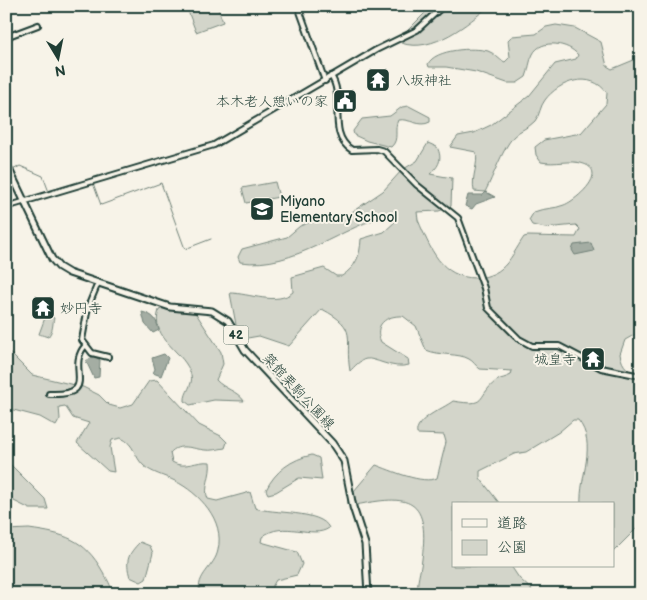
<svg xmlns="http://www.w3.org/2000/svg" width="647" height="600" font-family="'Balsamiq Sans','Klee One',sans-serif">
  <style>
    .green { fill: #d3d5ca; stroke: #79897f }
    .water { fill: #a4ada3; stroke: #6f8077 }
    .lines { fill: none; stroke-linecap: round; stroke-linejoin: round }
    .stream { stroke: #6f8077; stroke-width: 1 }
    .tertiary-casing { stroke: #1f3d34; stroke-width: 8 }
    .primary-casing { stroke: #1f3d34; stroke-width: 9 }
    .tertiary { stroke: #f7f3e8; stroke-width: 4 }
    .primary { stroke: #f7f3e8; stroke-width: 5 }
    .labels { text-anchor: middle; stroke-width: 4; stroke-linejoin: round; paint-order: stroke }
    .shield { fill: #f7f3e8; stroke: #60746a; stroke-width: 1 }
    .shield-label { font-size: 12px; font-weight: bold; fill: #1f3d34 }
    .poi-label { font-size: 14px; fill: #1f3d34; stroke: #f7f3e8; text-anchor: start }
    .street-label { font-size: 14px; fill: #1f3d34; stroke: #f7f3e8 }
  </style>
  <rect width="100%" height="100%" fill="#f7f3e8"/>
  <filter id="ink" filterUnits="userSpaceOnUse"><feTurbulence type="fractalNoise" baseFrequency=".02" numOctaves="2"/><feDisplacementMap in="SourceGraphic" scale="10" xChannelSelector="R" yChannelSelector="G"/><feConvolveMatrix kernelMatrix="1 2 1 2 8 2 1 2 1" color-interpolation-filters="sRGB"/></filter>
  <g filter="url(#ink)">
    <g class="green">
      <polygon points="186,6 217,6 223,22 196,32"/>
      <path d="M432,6H489C469,23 433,54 401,43L402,36Z"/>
      <path d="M556,25L575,28L601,42L607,66L612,69L641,57V331L625,340L620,354C622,367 629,372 641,376V396L634,408L636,418L641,421V524L613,552V504H581C579,477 598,444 578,420H573L559,432L526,452L514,454L480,471V478L500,504H453V566H511L519,578L536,594H418C416,582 421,571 422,559C431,493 404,495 351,506L348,505V498L376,465C390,470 423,485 437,478L446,442L444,435L417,434C414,419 443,409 453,401C489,407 475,398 496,381C501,378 506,378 511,375L512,371L480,369C476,366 473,361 469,359C459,353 440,356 426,350L416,326L403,316C386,315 373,325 381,342L408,359L409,365C392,370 374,357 366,359C360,360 354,367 350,371C344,337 360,329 322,309L289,346L259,336L242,339L237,330L230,293C249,293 277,306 293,292L292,277L324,268L336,276H342C356,266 360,257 361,239L384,232L397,220V217L393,214C342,225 295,270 240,262L238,257L242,249L287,237L300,226L313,221L335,220L346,216L383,191L402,170L417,161L428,143L437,147C443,159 439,166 430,174L452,178L451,206L439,211L417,212L418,220C430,248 441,278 476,278C484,278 495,274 501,269C510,262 517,247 524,237L528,236L576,237L580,229L576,225L545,228L532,225L529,220L534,212C543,208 555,209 564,205C575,201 609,173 584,164C571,159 555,165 541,162L536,155L535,147L544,140L581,133L606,104L607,93C591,70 559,81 545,100C540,106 540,115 535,121C529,128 519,130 513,137C501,152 494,175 485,192L474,191C471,175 479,165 476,152L450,147L458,136L474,133L491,125L529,96L555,64L576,59L578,55C569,43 541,38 533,54C529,61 529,70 526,77L517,83H507L476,72L446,67H429L428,64C435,49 474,47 488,51C495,53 498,60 505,62L510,57L508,40L512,36L536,34L546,27Z"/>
      <path d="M409,106L430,117V122C419,128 410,118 398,120C393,130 400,139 391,147L367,141L354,135L353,131L362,119L390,116L402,107Z"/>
      <polygon points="275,182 279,197 246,203 242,188"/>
      <path d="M167,307L190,309L197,315L221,352L223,364L216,380C224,389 238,391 244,401L214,400L190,405L185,401C184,392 194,385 191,375C186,352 149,339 159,310Z"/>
      <path d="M46,315L54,318C52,325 54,329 48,337L39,334Z"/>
      <path d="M6,353L11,354L32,375L83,387L99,395L109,405L120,408L133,404L149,381L157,380L199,425L221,436L227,442L225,448C218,449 211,451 205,450C193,449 179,442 170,453L172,462C184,470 197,460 210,462C212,475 203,488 208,499L217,501L250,492L255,508C272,514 322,510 329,528C313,540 283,519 262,537L261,542L297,552L302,564L297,575L276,580L268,594H200C195,575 215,567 218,550C225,520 199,493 175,481C165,476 152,473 144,466C134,457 135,444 121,438L112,440L110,447L114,472L108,471L77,443L89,423L73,418L65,406L59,407L60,419L56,426L40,417L6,408Z"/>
      <path d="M312,455L319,458L322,480L299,478L276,492L268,494L266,490C275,471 292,459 312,455Z"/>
      <polygon points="6,460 45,499 48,509 30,509 6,497"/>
      <path d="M29,529C64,534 84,538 103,572C107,579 112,586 112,594H6V530Z"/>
      <path d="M140,542L150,546L153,553L146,579L141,582L130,577C125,561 128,554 140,542Z"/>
    </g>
    <g class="water">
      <polygon points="486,192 495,197 476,204 472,209 465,206 468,195 483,195"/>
      <polygon points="591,243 594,251 575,255 572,250 574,245"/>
      <path d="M142,312C154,315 156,319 159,330L153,333L145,324Z"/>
      <polygon points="164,354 168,358 161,376 153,373 155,369 152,358"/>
      <polygon points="94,356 100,360 99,377 94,378 86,361"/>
    </g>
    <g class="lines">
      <g class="stream">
        <polyline points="11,171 20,166 43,176 49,192"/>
        <polyline points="87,185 93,183 101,205 161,183 185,249 211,239"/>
      </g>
      <defs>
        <g id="tertiary">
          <polyline points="298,6 325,81"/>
          <polyline points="6,37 38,25"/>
          <path d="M331,76C346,97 326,134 352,150L377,149L384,151L417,185L458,218L484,288L488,308L519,339L532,346H559L601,368L641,376"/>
          <polyline points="6,207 214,145 376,50 417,30 443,6"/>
          <polyline points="98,283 88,307 82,340 92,353 108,357"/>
          <path d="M49,394C101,396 65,368 85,346"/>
        </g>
        <polyline id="primary" points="6,163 52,259 59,267 69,273 170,307 212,311 228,321 245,350 332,443 344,461 353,507 365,544 368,594"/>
      </defs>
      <use href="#tertiary" class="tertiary-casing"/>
      <use href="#primary" class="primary-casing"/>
      <use href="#tertiary" class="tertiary"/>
      <use href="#primary" class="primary"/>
    </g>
  </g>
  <defs>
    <symbol id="temple-square" viewBox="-11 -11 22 22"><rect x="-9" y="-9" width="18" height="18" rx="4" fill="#1f3d34" stroke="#f7f3e8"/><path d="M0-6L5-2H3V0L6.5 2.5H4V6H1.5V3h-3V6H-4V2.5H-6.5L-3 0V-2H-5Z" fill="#fff"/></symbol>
    <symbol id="civic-square" viewBox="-11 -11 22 22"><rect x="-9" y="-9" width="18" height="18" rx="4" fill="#1f3d34" stroke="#f7f3e8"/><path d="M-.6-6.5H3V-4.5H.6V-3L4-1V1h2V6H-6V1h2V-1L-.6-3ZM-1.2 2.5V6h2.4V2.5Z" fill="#fff"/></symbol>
    <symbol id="school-square" viewBox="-11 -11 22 22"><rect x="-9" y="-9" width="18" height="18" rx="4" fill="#1f3d34" stroke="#f7f3e8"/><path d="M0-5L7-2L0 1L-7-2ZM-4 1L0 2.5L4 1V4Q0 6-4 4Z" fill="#fff"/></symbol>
  </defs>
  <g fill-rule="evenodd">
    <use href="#temple-square" x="364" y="66" width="28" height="28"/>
    <use href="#civic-square" x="331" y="87" width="28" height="28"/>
    <use href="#school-square" x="248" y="195" width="28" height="28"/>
    <use href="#temple-square" x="29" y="294" width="28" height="28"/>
    <use href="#temple-square" x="579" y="345" width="28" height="28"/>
  </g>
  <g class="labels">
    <rect class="shield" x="223.5" y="325.5" width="25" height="19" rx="4"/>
    <g class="shield-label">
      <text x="236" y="339">42</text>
    </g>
    <g class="poi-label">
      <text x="396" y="85">八坂神社</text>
      <text x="328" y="106" text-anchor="end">本木老人憩いの家</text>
      <text x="280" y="206">Miyano<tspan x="280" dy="16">Elementary School</tspan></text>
      <text x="60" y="313">妙円寺</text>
      <text x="576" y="364" text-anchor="end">城皇寺</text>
    </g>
    <g class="street-label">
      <text transform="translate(299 391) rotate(47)" y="5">築館栗駒公園線</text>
    </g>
  </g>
  <rect width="647" height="600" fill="none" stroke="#f7f3e8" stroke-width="25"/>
  <rect x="12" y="12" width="622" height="575" fill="none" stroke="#1f3d34" stroke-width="2" filter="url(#ink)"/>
  <rect x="452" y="502" width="162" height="65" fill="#f7f3e8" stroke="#a1aaa0"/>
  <rect x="462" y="519" width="25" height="8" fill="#f7f3e8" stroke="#a1aaa0"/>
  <text x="497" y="528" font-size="15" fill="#1f3d34">道路</text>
  <rect x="462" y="540" width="25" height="15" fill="#d3d5ca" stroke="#a1aaa0"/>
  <text x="497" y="552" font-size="15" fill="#1f3d34">公園</text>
  <g transform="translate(58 58) rotate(170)" stroke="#f7f3e8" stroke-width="4" paint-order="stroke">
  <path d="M0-4L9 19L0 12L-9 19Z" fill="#1f3d34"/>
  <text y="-8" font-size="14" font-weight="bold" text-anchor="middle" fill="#1f3d34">N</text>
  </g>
</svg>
